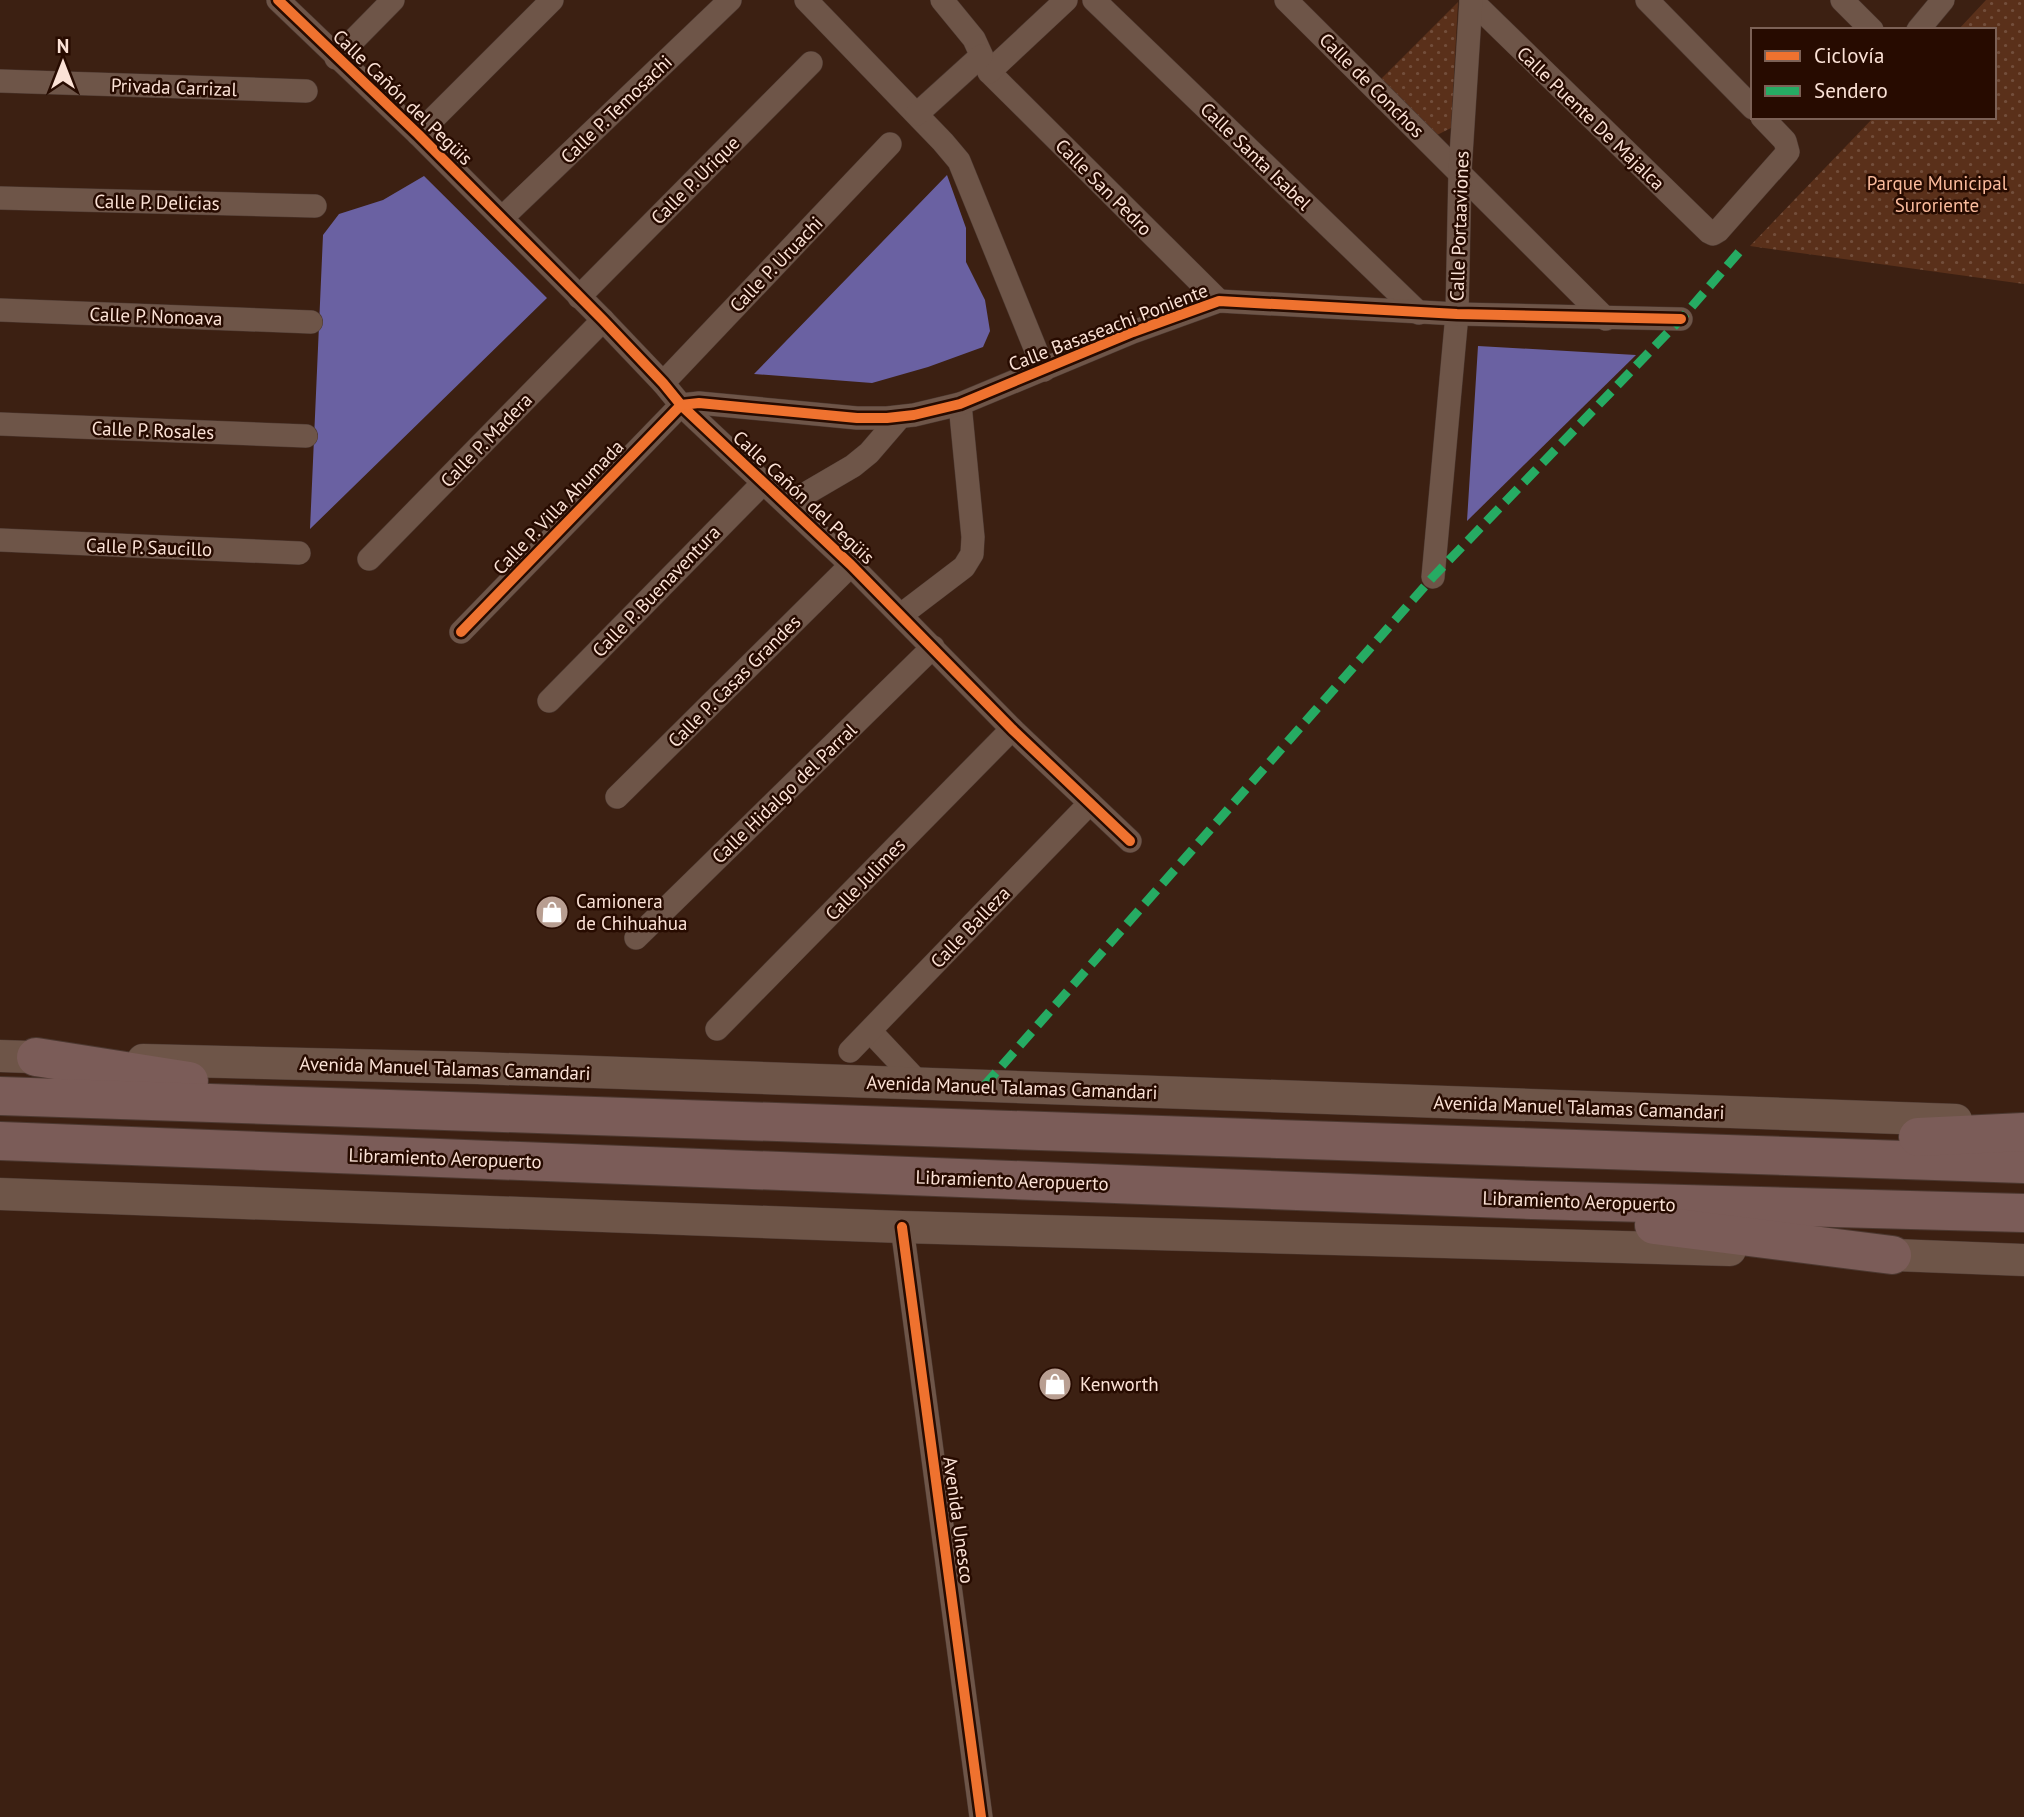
<svg xmlns="http://www.w3.org/2000/svg" width="2024" height="1817" font-family="'PT Sans',sans-serif">
  <style>
    .green { fill: url(#green-dots) }
    .water { fill: #6a61a2 }
    .lines { fill: none; stroke-linecap: round; stroke-linejoin: round }
    .minor-casing { stroke: #4c3830; stroke-width: 24 }
    .secondary-casing { stroke: #4c3830; stroke-width: 33 }
    .trunk-casing { stroke: #4c3830; stroke-width: 40 }
    .minor { stroke: #6e5548; stroke-width: 23 }
    .secondary { stroke: #6e5548; stroke-width: 32 }
    .trunk { stroke: #7b5c58; stroke-width: 38 }
    .quiet { stroke: #26ab63; stroke-width: 9; stroke-dasharray: 18 9; stroke-linecap: butt }
    .cycleway-casing { stroke: #270b00; stroke-width: 15 }
    .cycleway { stroke: #ef722f; stroke-width: 10 }
    .labels { text-anchor: middle; stroke-width: 5; stroke-linejoin: round; paint-order: stroke }
    .street-label { font-size: 19px; fill: #fbe2d6; stroke: #270b00 }
    .park-label { font-size: 19px; fill: #fabb9c; stroke: #270b00 }
    .poi-label { font-size: 19px; fill: #fbe2d6; stroke: #270b00; text-anchor: start }
  </style>
  <defs>
    <pattern id="green-dots" width="8" height="8" patternUnits="userSpaceOnUse" patternTransform="scale(1.75)"><rect width="8" height="8" fill="#5a301a"/><path d="M2 2h.1M6 6h.1" fill="none" stroke="#734e3b" stroke-width="1.8" stroke-linecap="round"/></pattern>
  </defs>
  <rect width="100%" height="100%" fill="#3c2012"/>
  <g class="green">
    <polygon points="1986,0 2024,0 2024,284 1750,246 1874,117 1994,117 1994,30 1958,30"/>
    <polygon points="1458,2 1451,128 1437,135 1381,79"/>
  </g>
  <g class="water">
    <polygon points="947,175 966,228 966,262 985,300 990,331 983,347 928,367 872,383 754,374"/>
    <polygon points="424,176 547,298 310,529 323,235 339,214 383,200"/>
    <polygon points="1478,346 1636,355 1467,521"/>
  </g>
  <g class="lines">
    <defs>
      <g id="minor">
        <polyline points="278,0 418,134 603,320 663,383 681,405 851,565 1012,729 1130,841"/>
        <polyline points="806,0 943,142 959,161 1044,370"/>
        <polyline points="942,0 974,39 989,72 1219,301"/>
        <polyline points="1094,0 1419,313"/>
        <polyline points="1286,0 1606,319"/>
        <polyline points="1471,0 1709,232 1713,234 1718,231 1788,152 1785,141 1762,117"/>
        <polyline points="1647,0 1753,108"/>
        <polyline points="1842,0 1872,30"/>
        <polyline points="1918,30 1943,0"/>
        <polyline points="336,58 393,0"/>
        <polyline points="989,72 1066,0"/>
        <polyline points="0,81 306,91"/>
        <polyline points="917,114 981,56"/>
        <polyline points="418,134 552,0"/>
        <polyline points="0,198 315,206"/>
        <polyline points="502,218 730,0"/>
        <polyline points="579,297 811,63"/>
        <polyline points="0,310 311,322"/>
        <polyline points="663,383 890,144"/>
        <polyline points="0,424 306,436"/>
        <polyline points="788,504 853,466 869,453 900,417"/>
        <polyline points="0,540 299,553"/>
        <polyline points="369,559 603,320"/>
        <polyline points="1433,577 1457,314 1460,171 1471,0"/>
        <polyline points="901,615 964,567 972,554 973,537 960,404"/>
        <polyline points="461,632 681,405 699,403 857,418 887,418 914,415 960,404 1133,332 1219,301 1457,314 1681,319"/>
        <polyline points="549,701 764,482"/>
        <polyline points="617,797 851,565"/>
        <polyline points="636,938 933,647"/>
        <polyline points="717,1029 1012,729"/>
        <polyline points="870,1031 920,1084"/>
        <polyline points="850,1051 1090,803"/>
        <polyline points="902,1227 981,1817"/>
      </g>
      <g id="secondary">
        <polyline points="0,1056 60,1058"/>
        <polyline points="143,1060 477,1068 1956,1120"/>
        <polyline points="0,1194 902,1227 1730,1250"/>
        <polyline points="1869,1254 2024,1260"/>
      </g>
      <g id="trunk">
        <polyline points="36,1057 189,1081"/>
        <polyline points="0,1096 2024,1164"/>
        <polyline points="1918,1137 2024,1132"/>
        <polyline points="0,1141 1532,1200 2024,1213"/>
        <polyline points="1654,1225 1892,1255"/>
      </g>
    </defs>
    <use href="#minor" class="minor-casing"/>
    <use href="#secondary" class="secondary-casing"/>
    <use href="#trunk" class="trunk-casing"/>
    <use href="#minor" class="minor"/>
    <use href="#secondary" class="secondary"/>
    <use href="#trunk" class="trunk"/>
    <polyline class="quiet" points="984,1086 1433,577 1681,319 1740,251"/>
    <defs>
      <g id="cycleway">
        <polyline points="278,0 418,134 603,320 663,383 681,405 851,565 1012,729 1130,841"/>
        <polyline points="461,632 681,405 699,403 857,418 887,418 914,415 960,404 1133,332 1219,301 1457,314 1681,319"/>
        <polyline points="902,1227 981,1817"/>
      </g>
    </defs>
    <use href="#cycleway" class="cycleway-casing"/>
    <use href="#cycleway" class="cycleway"/>
  </g>
  <defs>
    <symbol id="shop-disc" viewBox="-11 -11 22 22"><circle r="9.5" fill="#b89e91" stroke="#270b00"/><path d="M-5-2.5h2.3a2.7 3.5 0 0 1 5.4 0H5L5.5 6h-11ZM-1.5-2.5h3a1.5 2.3 0 0 0-3 0Z" fill="#fff"/></symbol>
  </defs>
  <g fill-rule="evenodd">
    <use href="#shop-disc" x="533" y="893" width="38" height="38"/>
    <use href="#shop-disc" x="1036" y="1365" width="38" height="38"/>
  </g>
  <g class="labels">
    <g class="street-label">
      <text transform="translate(1372 85) rotate(45)" y="7">Calle de Conchos</text>
      <text transform="translate(174 87) rotate(2)" y="7">Privada Carrizal</text>
      <text transform="translate(403 97) rotate(44)" y="7">Calle Cañón del Pegüis</text>
      <text transform="translate(616 109) rotate(-44)" y="7">Calle P. Temosachi</text>
      <text transform="translate(1591 118) rotate(44)" y="7">Calle Puente De Majalca</text>
      <text transform="translate(1256 156) rotate(44)" y="7">Calle Santa Isabel</text>
      <text transform="translate(695 180) rotate(-45)" y="7">Calle P. Urique</text>
      <text transform="translate(1104 187) rotate(45)" y="7">Calle San Pedro</text>
      <text transform="translate(157 202) rotate(1)" y="7">Calle P. Delicias</text>
      <text transform="translate(1459 226) rotate(-88)" y="7">Calle Portaaviones</text>
      <text transform="translate(776 264) rotate(-46)" y="7">Calle P. Uruachi</text>
      <text transform="translate(156 316) rotate(2)" y="7">Calle P. Nonoava</text>
      <text transform="translate(1108 327) rotate(-21)" y="7">Calle Basaseachi Poniente</text>
      <text transform="translate(153 430) rotate(2)" y="7">Calle P. Rosales</text>
      <text transform="translate(486 440) rotate(-46)" y="7">Calle P. Madera</text>
      <text transform="translate(804 497) rotate(43)" y="7">Calle Cañón del Pegüis</text>
      <text transform="translate(558 507) rotate(-46)" y="7">Calle P. Villa Ahumada</text>
      <text transform="translate(149 547) rotate(2)" y="7">Calle P. Saucillo</text>
      <text transform="translate(656 591) rotate(-46)" y="7">Calle P. Buenaventura</text>
      <text transform="translate(734 681) rotate(-45)" y="7">Calle P. Casas Grandes</text>
      <text transform="translate(784 793) rotate(-44)" y="7">Calle Hidalgo del Parral</text>
      <text transform="translate(865 879) rotate(-46)" y="7">Calle Julimes</text>
      <text transform="translate(970 927) rotate(-46)" y="7">Calle Balleza</text>
      <text transform="translate(445 1068) rotate(2)" y="7">Avenida Manuel Talamas Camandari</text>
      <text transform="translate(1012 1087) rotate(2)" y="7">Avenida Manuel Talamas Camandari</text>
      <text transform="translate(1579 1107) rotate(2)" y="7">Avenida Manuel Talamas Camandari</text>
      <text transform="translate(445 1158) rotate(2)" y="7">Libramiento Aeropuerto</text>
      <text transform="translate(1012 1180) rotate(2)" y="7">Libramiento Aeropuerto</text>
      <text transform="translate(1579 1201) rotate(2)" y="7">Libramiento Aeropuerto</text>
      <text transform="translate(959 1520) rotate(82)" y="7">Avenida Unesco</text>
    </g>
    <g class="park-label">
      <text x="1937" y="190">Parque Municipal<tspan x="1937" dy="22">Suroriente</tspan></text>
    </g>
    <g class="poi-label">
      <text x="576" y="908">Camionera<tspan x="576" dy="22">de Chihuahua</tspan></text>
      <text x="1080" y="1391">Kenworth</text>
    </g>
  </g>
  <rect x="1751" y="28" width="245" height="91" fill="#270b00" stroke="#7c6156" stroke-width="2"/>
  <rect x="1765" y="51" width="35" height="10" fill="#ef722f" stroke="#7c6156" stroke-width="2"/>
  <text x="1814" y="63" font-size="21" fill="#fbe2d6">Ciclovía</text>
  <rect x="1765" y="86" width="35" height="10" fill="#26ab63" stroke="#7c6156" stroke-width="2"/>
  <text x="1814" y="98" font-size="21" fill="#fbe2d6">Sendero</text>
  <g transform="translate(63 63)" stroke="#270b00" stroke-width="5" paint-order="stroke">
  <path d="M0-5L12 26L0 18L-12 26Z" fill="#fbe2d6"/>
  <text y="-10" font-size="19" font-weight="bold" text-anchor="middle" fill="#fbe2d6">N</text>
  </g>
</svg>
